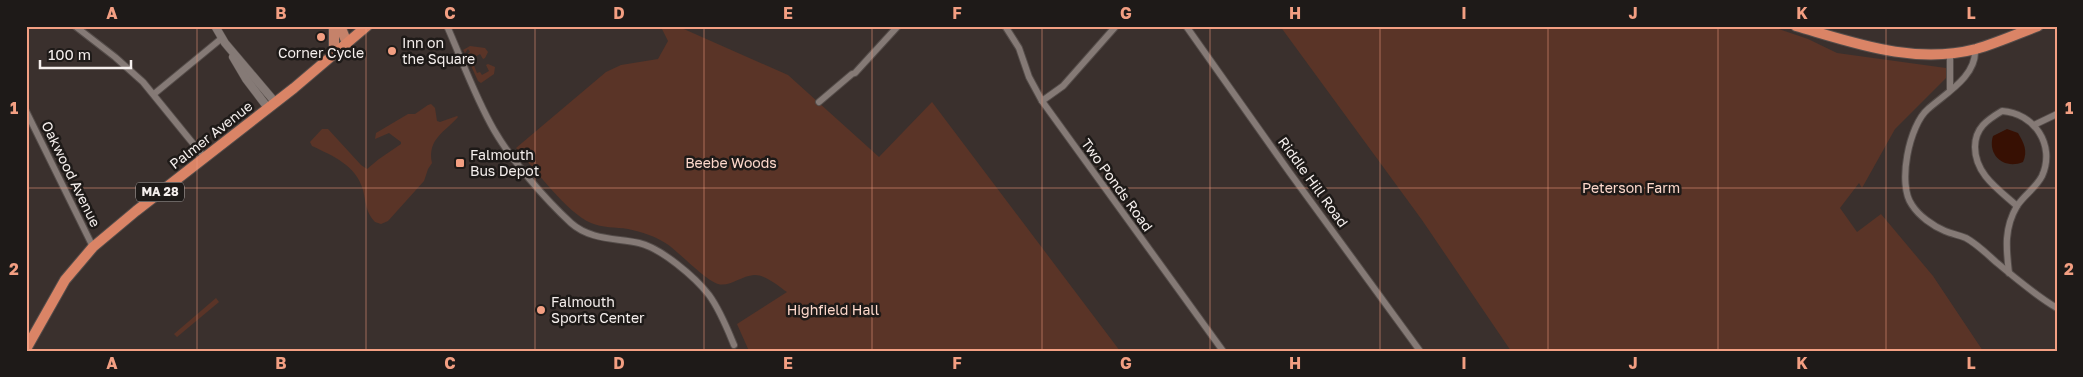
<svg xmlns="http://www.w3.org/2000/svg" width="2083" height="377" font-family="'Golos Text',sans-serif">
  <style>
    .green { fill: #5a3427 }
    .water { fill: #371003 }
    .lines { fill: none; stroke-linecap: round; stroke-linejoin: round }
    .minor-casing { stroke: #544c49; stroke-width: 8 }
    .tertiary-casing { stroke: #544c49; stroke-width: 9 }
    .primary-casing { stroke: #544c49; stroke-width: 12 }
    .trunk-casing { stroke: #544c49; stroke-width: 12 }
    .minor { stroke: #857a76; stroke-width: 6 }
    .tertiary { stroke: #857a76; stroke-width: 8 }
    .primary { stroke: #c5826a; stroke-width: 10 }
    .trunk { stroke: #da8466; stroke-width: 10 }
    .grid { fill: none; stroke: #f39f82; stroke-width: 1; stroke-opacity: 0.55 }
    .poi-dot { fill: #f39f82; stroke: #1e1a18; stroke-width: 2 }
    .labels { text-anchor: middle; stroke-width: 5; stroke-linejoin: round; paint-order: stroke }
    .shield { fill: #1e1a18; stroke: #b4afad; stroke-width: 1 }
    .shield-label { font-size: 12px; font-weight: bold; fill: #f5efed }
    .poi-label { font-size: 14px; fill: #f5efed; stroke: #1e1a18; text-anchor: start }
    .street-label { font-size: 14px; fill: #f5efed; stroke: #1e1a18 }
    .park-label { font-size: 14px; fill: #fdd8cb; stroke: #1e1a18 }
    .neatline { fill: none; stroke: #f39f82; stroke-width: 2 }
    .grid-label { font-size: 16px; text-anchor: middle; font-weight: bold; fill: #f39f82 }
  </style>
  <rect width="100%" height="100%" fill="#3a302d"/>
  <g class="green">
    <path d="M673,26H677L788,75L879,157L932,102L1120,351H749L737,324L787,292C778,286 765,274 754,275C741,276 730,287 718,284C705,280 680,253 667,244C655,236 642,232 628,229C616,227 602,228 591,223C567,213 534,168 516,148L606,72L621,65L658,59L668,41L662,29Z"/>
    <polygon points="1280,26 1770,26 1808,39 1837,53 1946,68 1947,77 1895,129 1862,188 1859,183 1840,208 1857,232 1881,214 1933,276 1983,351 1511,351 1422,220"/>
    <polygon points="470,46 485,48 488,52 485,58 483,59 480,54 473,58 475,61 473,63 477,73 480,72 482,75 489,71 486,65 488,64 495,67 494,74 481,83 478,81 466,55 470,52 468,49 465,53 463,50"/>
    <path d="M431,104L435,108L437,121L440,122L457,116L458,117C445,132 427,139 432,163L428,169L424,181L388,221L381,224L375,222C366,213 366,203 363,190C356,165 333,156 312,146L310,142L322,129H328L361,165L367,169L379,159L401,144V142L389,133L375,139L376,133L408,114H415L428,105Z"/>
    <polygon points="216,298 219,302 177,337 174,334"/>
  </g>
  <path class="water" d="M2007,129L2018,133C2024,143 2028,151 2023,162C2004,170 1987,155 1993,136Z"/>
  <g class="lines">
    <defs>
      <g id="minor">
        <polyline points="75,26 115,57 143,82 204,157"/>
        <path d="M447,26C462,60 475,97 494,130C512,161 545,199 571,223C590,240 616,238 639,243C661,248 695,277 709,295C720,310 727,328 734,345"/>
        <polyline points="1005,26 1019,48 1029,77 1042,101 1223,351"/>
        <polyline points="1186,26 1290,173 1420,351"/>
        <path d="M1975,49C1977,76 1946,93 1928,109C1909,125 1897,185 1912,205C1919,216 1933,226 1945,231C1952,234 1959,235 1966,238C1977,244 1987,254 1996,262C2015,278 2035,295 2057,308"/>
        <polyline points="1950,53 1950,89"/>
        <polyline points="154,94 222,38"/>
        <polyline points="1042,101 1063,86 1116,26"/>
        <polyline points="819,102 852,74 855,73 898,26"/>
        <polyline points="26,111 93,247"/>
        <path d="M2002,111C2034,113 2056,145 2042,176C2036,188 2024,195 2017,206C1998,189 1975,174 1975,147C1975,128 1987,120 2002,111Z"/>
        <polyline points="2034,125 2057,114"/>
        <path d="M2009,273C2006,248 2004,228 2017,206"/>
      </g>
      <g id="tertiary">
        <polyline points="215,26 225,43 275,102"/>
        <polyline points="233,57 246,79 268,108"/>
      </g>
      <g id="primary">
        <polyline points="340,26 347,43"/>
        <polyline points="334,55 334,26"/>
      </g>
      <g id="trunk">
        <path d="M1796,26C1855,43 1914,65 1976,49C1997,43 2017,34 2038,26"/>
        <polyline points="26,349 65,280 93,247 136,211 294,88 367,26"/>
      </g>
    </defs>
    <use href="#minor" class="minor-casing"/>
    <use href="#tertiary" class="tertiary-casing"/>
    <use href="#primary" class="primary-casing"/>
    <use href="#trunk" class="trunk-casing"/>
    <use href="#minor" class="minor"/>
    <use href="#tertiary" class="tertiary"/>
    <use href="#primary" class="primary"/>
    <use href="#trunk" class="trunk"/>
  </g>
  <path class="grid" d="M197,26V351M366,26V351M535,26V351M704,26V351M872,26V351M1042,26V351M1210,26V351M1380,26V351M1548,26V351M1718,26V351M1886,26V351M26,188H2057"/>
  <g class="poi-dot">
    <circle cx="321" cy="37" r="5"/>
    <circle cx="392" cy="51" r="5"/>
    <rect x="455" y="158" width="10" height="10" rx="2.5"/>
    <circle cx="541" cy="310" r="5"/>
  </g>
  <g class="labels">
    <rect class="shield" x="136" y="182.5" width="48" height="19" rx="4"/>
    <g class="shield-label">
      <text x="160" y="196">MA 28</text>
    </g>
    <g class="poi-label">
      <text x="402" y="48">Inn on<tspan x="402" dy="16">the Square</tspan></text>
      <text x="321" y="58" text-anchor="middle">Corner Cycle</text>
      <text x="470" y="160">Falmouth<tspan x="470" dy="16">Bus Depot</tspan></text>
      <text x="551" y="307">Falmouth<tspan x="551" dy="16">Sports Center</tspan></text>
    </g>
    <g class="street-label">
      <text transform="translate(211 135) rotate(-38)" y="5">Palmer Avenue</text>
      <text transform="translate(71 174) rotate(64)" y="5">Oakwood Avenue</text>
      <text transform="translate(1313 182) rotate(54)" y="5">Riddle Hill Road</text>
      <text transform="translate(1117 185) rotate(54)" y="5">Two Ponds Road</text>
    </g>
    <g class="park-label">
      <text x="731" y="168">Beebe Woods</text>
      <text x="1631" y="193">Peterson Farm</text>
      <text x="833" y="315">Highfield Hall</text>
    </g>
  </g>
  <rect width="2083" height="377" fill="none" stroke="#1e1a18" stroke-width="55"/>
  <path d="M40 60v8h91v-8" fill="none" stroke="#f5efed" stroke-width="2.5"/>
  <text x="48" y="60" font-size="15" fill="#f5efed" stroke="#1e1a18" stroke-width="4" paint-order="stroke">100 m</text>
  <rect x="28" y="28" width="2028" height="322" class="neatline"/>
  <g class="grid-label">
    <text x="112" y="19">A</text>
    <text x="281" y="19">B</text>
    <text x="450" y="19">C</text>
    <text x="619" y="19">D</text>
    <text x="788" y="19">E</text>
    <text x="957" y="19">F</text>
    <text x="1126" y="19">G</text>
    <text x="1295" y="19">H</text>
    <text x="1464" y="19">I</text>
    <text x="1633" y="19">J</text>
    <text x="1802" y="19">K</text>
    <text x="1971" y="19">L</text>
    <text x="14" y="114">1</text>
    <text x="2069" y="114">1</text>
    <text x="14" y="275">2</text>
    <text x="2069" y="275">2</text>
    <text x="112" y="369">A</text>
    <text x="281" y="369">B</text>
    <text x="450" y="369">C</text>
    <text x="619" y="369">D</text>
    <text x="788" y="369">E</text>
    <text x="957" y="369">F</text>
    <text x="1126" y="369">G</text>
    <text x="1295" y="369">H</text>
    <text x="1464" y="369">I</text>
    <text x="1633" y="369">J</text>
    <text x="1802" y="369">K</text>
    <text x="1971" y="369">L</text>
  </g>
</svg>
